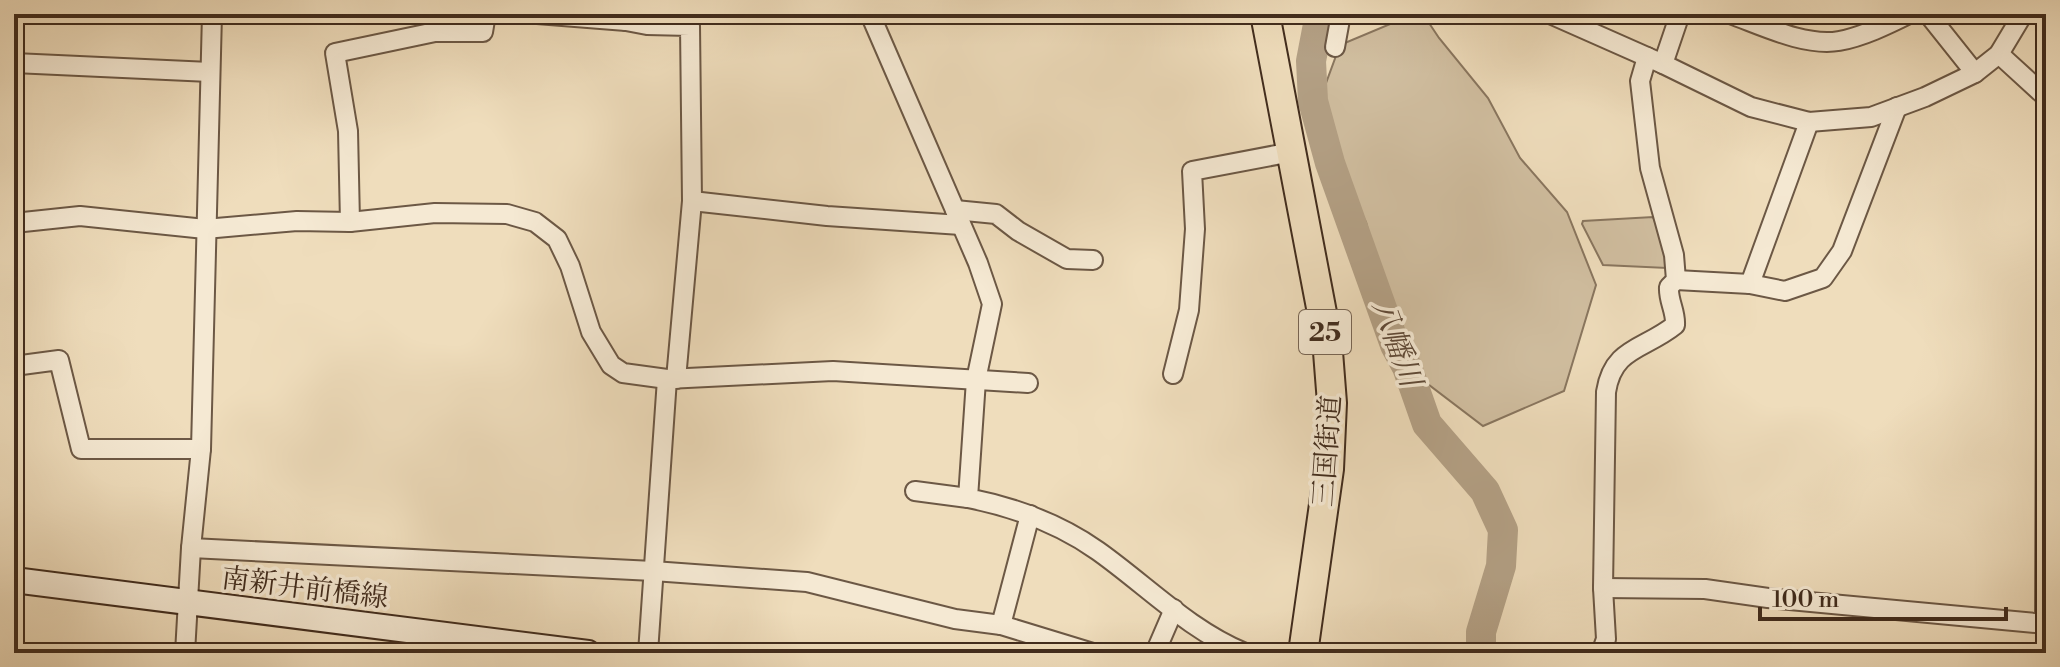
<svg xmlns="http://www.w3.org/2000/svg" width="2060" height="667" font-family="'Libre Bodoni','Noto Serif JP',serif">
  <style>
    .green { fill: #d1bfa1; stroke: #89765f; stroke-width: 2 }
    .lines { fill: none; stroke-linecap: round; stroke-linejoin: round }
    .river { stroke: #b4a186; stroke-width: 30 }
    .minor-casing { stroke: #6c5845; stroke-width: 22 }
    .secondary-casing { stroke: #412c1d; stroke-width: 28 }
    .primary-casing { stroke: #412c1d; stroke-width: 32 }
    .minor { stroke: #f5e9d3; stroke-width: 18 }
    .secondary { stroke: #f5e9d3; stroke-width: 24 }
    .primary { stroke: #efddbc; stroke-width: 28 }
    .labels { text-anchor: middle; stroke-width: 7; stroke-linejoin: round; paint-order: stroke }
    .shield { fill: #f5e9d3; stroke: #776554; stroke-width: 2 }
    .shield-label { font-size: 26px; font-weight: bold; fill: #412c1d }
    .street-label { font-size: 28px; fill: #412c1d; stroke: #f5e9d3 }
    .water-label { font-size: 30px; font-style: italic; fill: #5e4937; stroke: #f5e9d3 }
  </style>
  <rect width="100%" height="100%" fill="#efddbc"/>
  <filter id="stains"><feTurbulence type="fractalNoise" baseFrequency=".0025" numOctaves="4"/><feColorMatrix values="0 0 0 0 .2 0 0 0 0 .09 0 0 0 0 .02 0 0 0 .5 -.17"/></filter>
  <radialGradient id="worn" r=".72"><stop offset=".6" stop-color="#630" stop-opacity="0"/><stop offset="1" stop-color="#630" stop-opacity=".3"/></radialGradient>
  <g class="green">
    <polygon points="1414,14 1423,14 1439,38 1488,98 1520,158 1567,212 1596,285 1564,391 1483,426 1420,378 1385,300 1366,222 1311,124 1340,45"/>
    <polygon points="1653,217 1668,251 1667,268 1603,265 1582,224 1583,221"/>
  </g>
  <g class="lines">
    <polyline class="river" points="1320,14 1311,61 1313,101 1330,163 1395,345 1407,367 1427,424 1485,491 1503,530 1501,566 1481,632 1481,653"/>
    <defs>
      <g id="minor">
        <polyline points="537,14 626,21"/>
        <polyline points="625,14 626,21 647,25 690,26 692,201 676,379"/>
        <path d="M870,14L978,263L992,304L976,380L968,498C1013,507 1060,524 1098,551C1146,585 1189,630 1245,653"/>
        <polyline points="1550,14 1663,64 1751,107 1809,122 1871,117 1925,97 1975,73 1999,54 2023,14"/>
        <path d="M1730,14C1761,25 1805,47 1839,41C1862,37 1887,25 1909,14"/>
        <polyline points="1928,14 1975,73"/>
        <polyline points="1335,47 1341,14"/>
        <polyline points="1999,54 2046,97"/>
        <polyline points="14,63 210,72"/>
        <polyline points="1663,64 1680,14"/>
        <polyline points="1809,122 1750,284 1785,291 1823,278 1842,251 1897,107"/>
        <polyline points="692,201 827,216 961,225"/>
        <polyline points="955,210 996,214 1018,231 1067,259 1093,260"/>
        <polyline points="350,222 348,131 335,53 435,32 483,32 486,14"/>
        <polyline points="14,223 80,216 205,229 297,221 350,222 435,213 507,214 535,222 557,239 570,266 591,332 611,365 623,373 667,379"/>
        <polyline points="1676,280 1750,284"/>
        <polyline points="14,366 59,360 81,449 201,449"/>
        <polyline points="1173,374 1189,310 1195,229 1192,171 1292,152"/>
        <polyline points="915,491 968,498"/>
        <polyline points="191,548 653,571 807,582 955,619 1001,625 1093,653"/>
        <polyline points="1603,588 1705,589 1768,598 2046,624"/>
        <polyline points="2045,624 2046,365"/>
        <polyline points="1001,625 1030,515"/>
        <polyline points="185,653 191,548 201,449 212,14"/>
        <polyline points="648,653 667,379 833,371 1028,383"/>
        <polyline points="1155,653 1174,609"/>
        <path d="M1601,653L1606,639L1603,588L1606,392C1613,347 1644,350 1675,325C1676,311 1668,301 1669,287L1676,280L1674,255L1650,168L1640,81L1647,57"/>
      </g>
      <polyline id="secondary" points="14,580 588,653"/>
      <polyline id="primary" points="1265,14 1327,339 1332,403 1329,469 1303,653"/>
    </defs>
    <use href="#minor" class="minor-casing"/>
    <use href="#secondary" class="secondary-casing"/>
    <use href="#primary" class="primary-casing"/>
    <use href="#minor" class="minor"/>
    <use href="#secondary" class="secondary"/>
    <use href="#primary" class="primary"/>
  </g>
  <g class="labels">
    <rect class="shield" x="1299" y="310" width="52" height="44" rx="6"/>
    <g class="shield-label">
      <text x="1325" y="341">25</text>
    </g>
    <g class="street-label">
      <text transform="translate(1326 451) rotate(-86)" y="10">三国街道</text>
      <text transform="translate(305 587) rotate(7)" y="10">南新井前橋線</text>
    </g>
    <g class="water-label">
      <text transform="translate(1397 343) rotate(70)" y="10">八幡川</text>
    </g>
  </g>
  <rect width="2060" height="667" fill="none" stroke="#efddbc" stroke-width="48"/>
  <rect x="16" y="16" width="2028" height="635" fill="none" stroke="#412c1d" stroke-width="4"/>
  <rect x="24" y="24" width="2012" height="619" fill="none" stroke="#412c1d" stroke-width="2"/>
  <path d="M1760 607v12h246v-12" fill="none" stroke="#412c1d" stroke-width="4"/>
  <text x="1772" y="607" font-size="24" fill="#412c1d" stroke="#f5e9d3" stroke-width="6" paint-order="stroke">100 m</text>
  <rect width="100%" height="100%" filter="url(#stains)"/>
  <rect width="100%" height="100%" fill="url(#worn)"/>
</svg>
